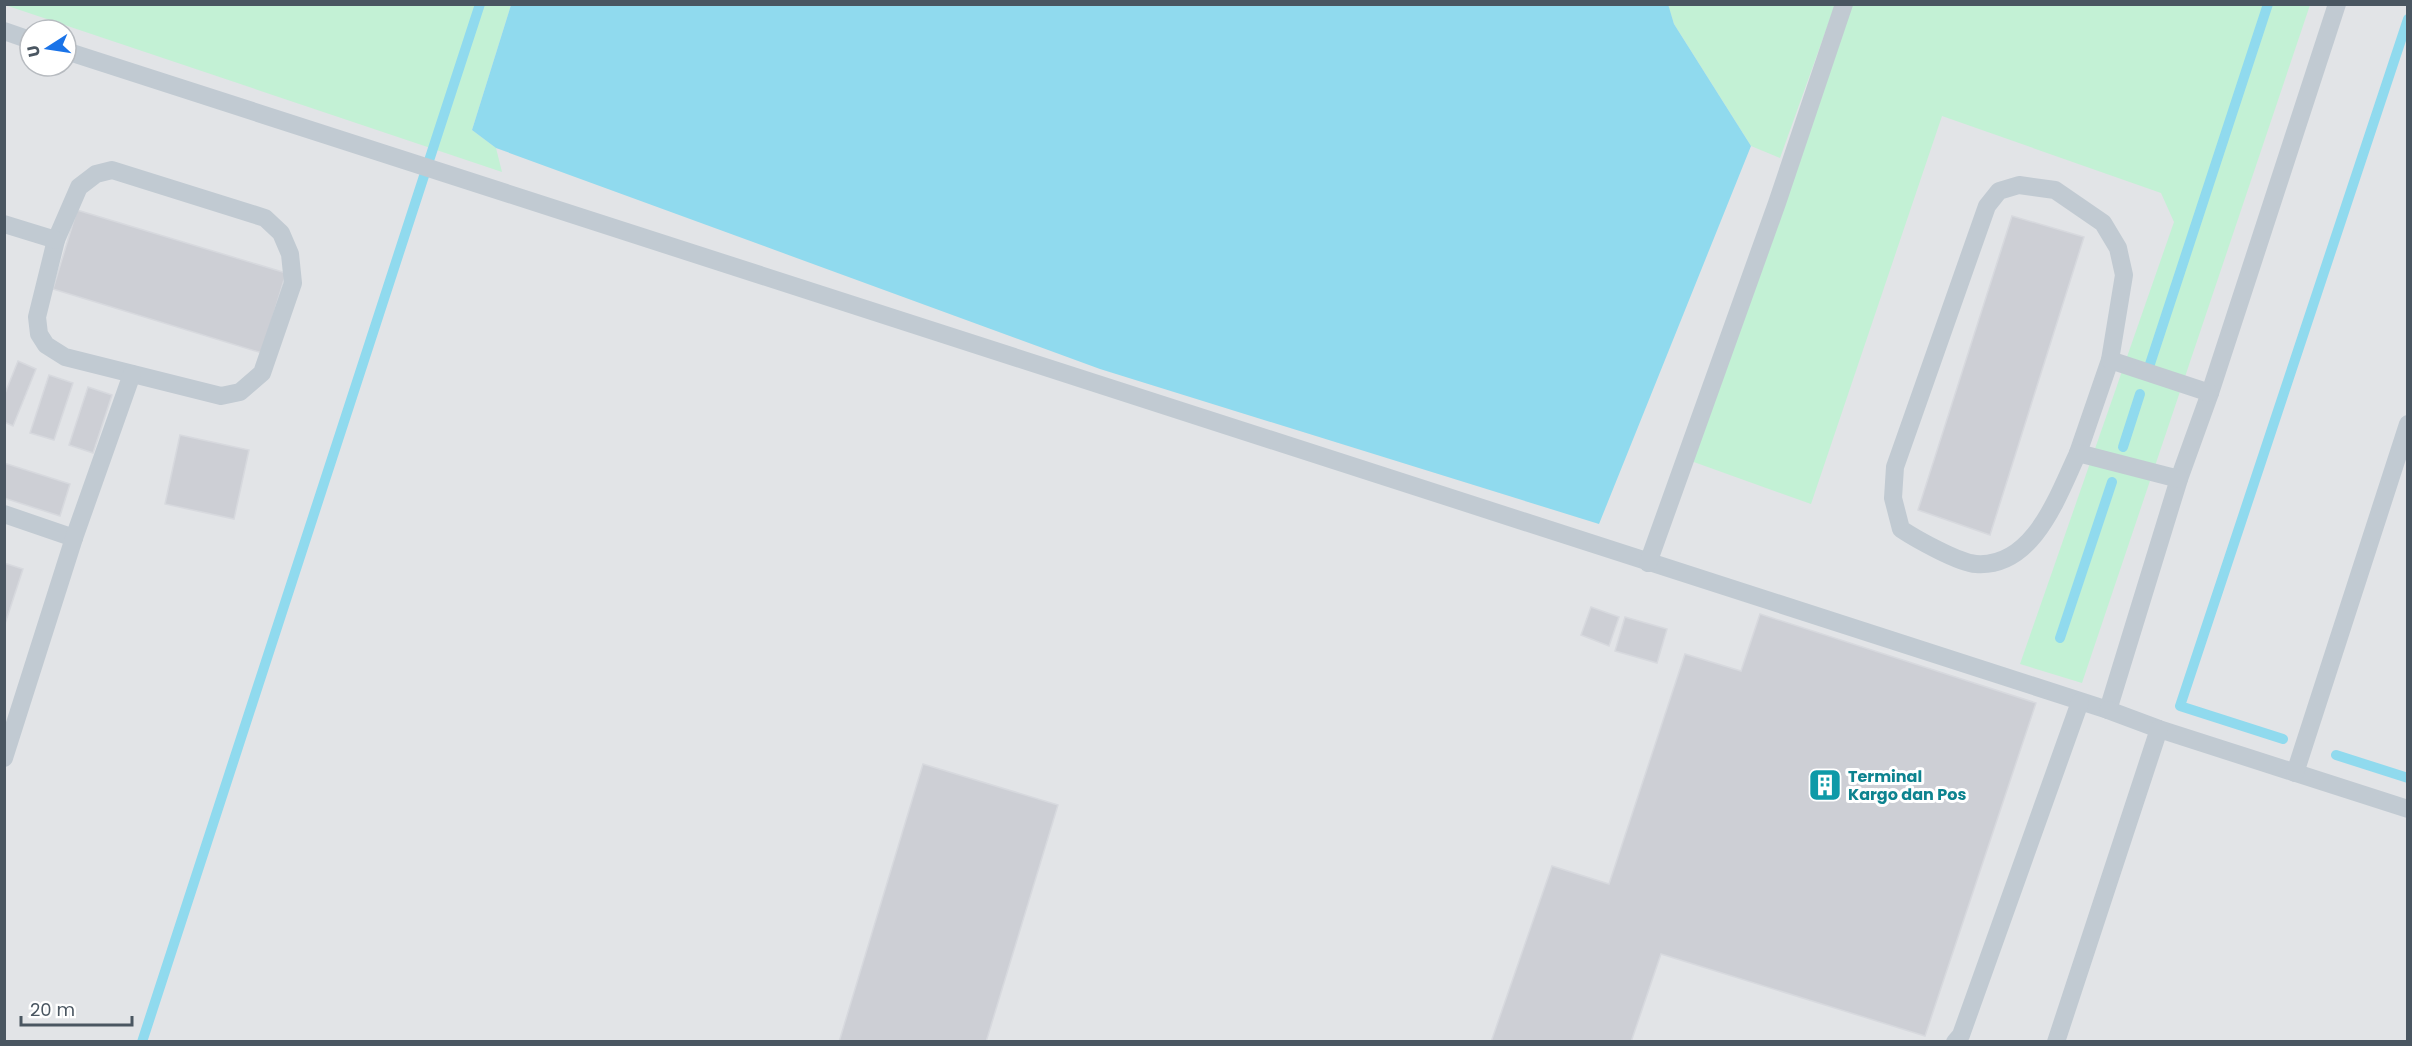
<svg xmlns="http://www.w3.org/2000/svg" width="2412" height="1046" font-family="Poppins,sans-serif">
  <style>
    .airport { fill: #e2e4e7; fill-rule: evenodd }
    .green { fill: #c3f1d5 }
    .water { fill: #90daee }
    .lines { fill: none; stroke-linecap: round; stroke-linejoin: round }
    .stream { stroke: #90daee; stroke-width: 10 }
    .building { fill: #cdcfd5; stroke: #d7d9de; stroke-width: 1.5 }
    .lane { stroke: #c1cad2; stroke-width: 18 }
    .labels { text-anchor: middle; stroke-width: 6; stroke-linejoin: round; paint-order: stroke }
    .culture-label { font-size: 16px; font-weight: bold; fill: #0d838f; stroke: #fff; text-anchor: start }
  </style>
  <rect width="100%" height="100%" fill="#f5f3f3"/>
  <path class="airport" d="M5,5H2407V1041H5ZM30,30H66V66H30Z"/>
  <g class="green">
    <polygon points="5,5 511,5 472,130 496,148 502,172"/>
    <polygon points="1668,5 1835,5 1780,158 1751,146 1674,24"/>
    <polygon points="1850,5 2310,5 2082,683 2020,664 2174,222 2161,193 1942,116 1811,504 1691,461"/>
  </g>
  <polygon class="water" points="1668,4 1674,24 1751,146 1599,524 1100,369 496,148 472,130 511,5"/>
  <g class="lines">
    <g class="stream">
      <polyline points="2150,364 2268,4"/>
      <polyline points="2123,447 2140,394"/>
      <polyline points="2060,638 2112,482"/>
      <polyline points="2283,739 2180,706 2408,19"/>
      <polyline points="2336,755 2408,778"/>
      <polyline points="142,1042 480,4"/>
    </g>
  </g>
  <g class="building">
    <polygon points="77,210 286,273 262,353 53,289"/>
    <polygon points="2012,216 2084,237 1990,535 1918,510"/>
    <polygon points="18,361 36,369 13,426 4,422 4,396"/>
    <polygon points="49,375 73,383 54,440 30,433"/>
    <polygon points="88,387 112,395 93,453 69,445"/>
    <polygon points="180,435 249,450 234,519 165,504"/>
    <polygon points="4,463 70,484 60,516 4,498"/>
    <polygon points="4,563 23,569 4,627"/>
    <polygon points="1591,607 1619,617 1609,646 1581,635"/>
    <polygon points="1760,614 2036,703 1925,1036 1661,954 1631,1042 1491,1042 1552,866 1609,884 1685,654 1741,671"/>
    <polygon points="1625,617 1667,629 1657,663 1615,651"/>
    <polygon points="923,764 1058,805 986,1042 839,1042"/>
  </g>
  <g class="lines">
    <g class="lane">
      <polyline points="4,31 30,40"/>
      <polyline points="66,51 2108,710 2179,479 2210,393 2337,4"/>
      <polygon points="112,170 265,218 281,233 290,254 293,283 262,373 240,392 221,396 65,357 46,345 39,334 37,317 56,240 79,187 96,174"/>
      <polyline points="4,224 56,240"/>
      <polyline points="2078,453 2110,360"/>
      <path d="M2179,479L2078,453C2058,495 2034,568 1976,564C1959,563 1916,539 1901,529L1893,498L1895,467L1987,206L1999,191L2019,185L2055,190L2103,223L2118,248L2124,275L2110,360L2210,393"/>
      <polyline points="4,514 74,538"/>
      <polyline points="1648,563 1777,203 1844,4"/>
      <polyline points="2108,710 2159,729 2408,809"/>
      <polyline points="4,758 74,538 132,374"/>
      <polyline points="2295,773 2408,424"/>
      <polyline points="1955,1042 1961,1035 2080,702"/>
      <polyline points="2056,1042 2159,729"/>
    </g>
  </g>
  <defs>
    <symbol id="building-square" viewBox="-11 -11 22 22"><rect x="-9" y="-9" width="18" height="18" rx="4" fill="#0f9aa8" stroke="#fff"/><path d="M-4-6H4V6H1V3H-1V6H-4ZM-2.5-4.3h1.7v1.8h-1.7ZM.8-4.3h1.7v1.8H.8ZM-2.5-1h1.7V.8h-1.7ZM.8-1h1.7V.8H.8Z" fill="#fff"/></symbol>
  </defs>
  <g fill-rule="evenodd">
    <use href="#building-square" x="1806" y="766" width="38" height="38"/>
  </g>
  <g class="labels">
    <g class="culture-label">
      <text x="1848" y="782">Terminal<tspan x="1848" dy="18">Kargo dan Pos</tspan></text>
    </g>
  </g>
  <rect width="2412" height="1046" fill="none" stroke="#4a5661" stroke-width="12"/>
  <g transform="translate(48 48) rotate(258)"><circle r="28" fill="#ffffff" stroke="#b7bbc0" stroke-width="1.5"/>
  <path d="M0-4.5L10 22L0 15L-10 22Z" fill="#1a73e8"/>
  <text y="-9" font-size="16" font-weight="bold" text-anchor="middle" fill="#4a5661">U</text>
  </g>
  <path d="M21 1016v9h111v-9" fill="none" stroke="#4a5661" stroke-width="3"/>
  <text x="30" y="1016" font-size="18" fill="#4a5661" stroke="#ffffff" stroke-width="4.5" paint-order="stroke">20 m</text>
</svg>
